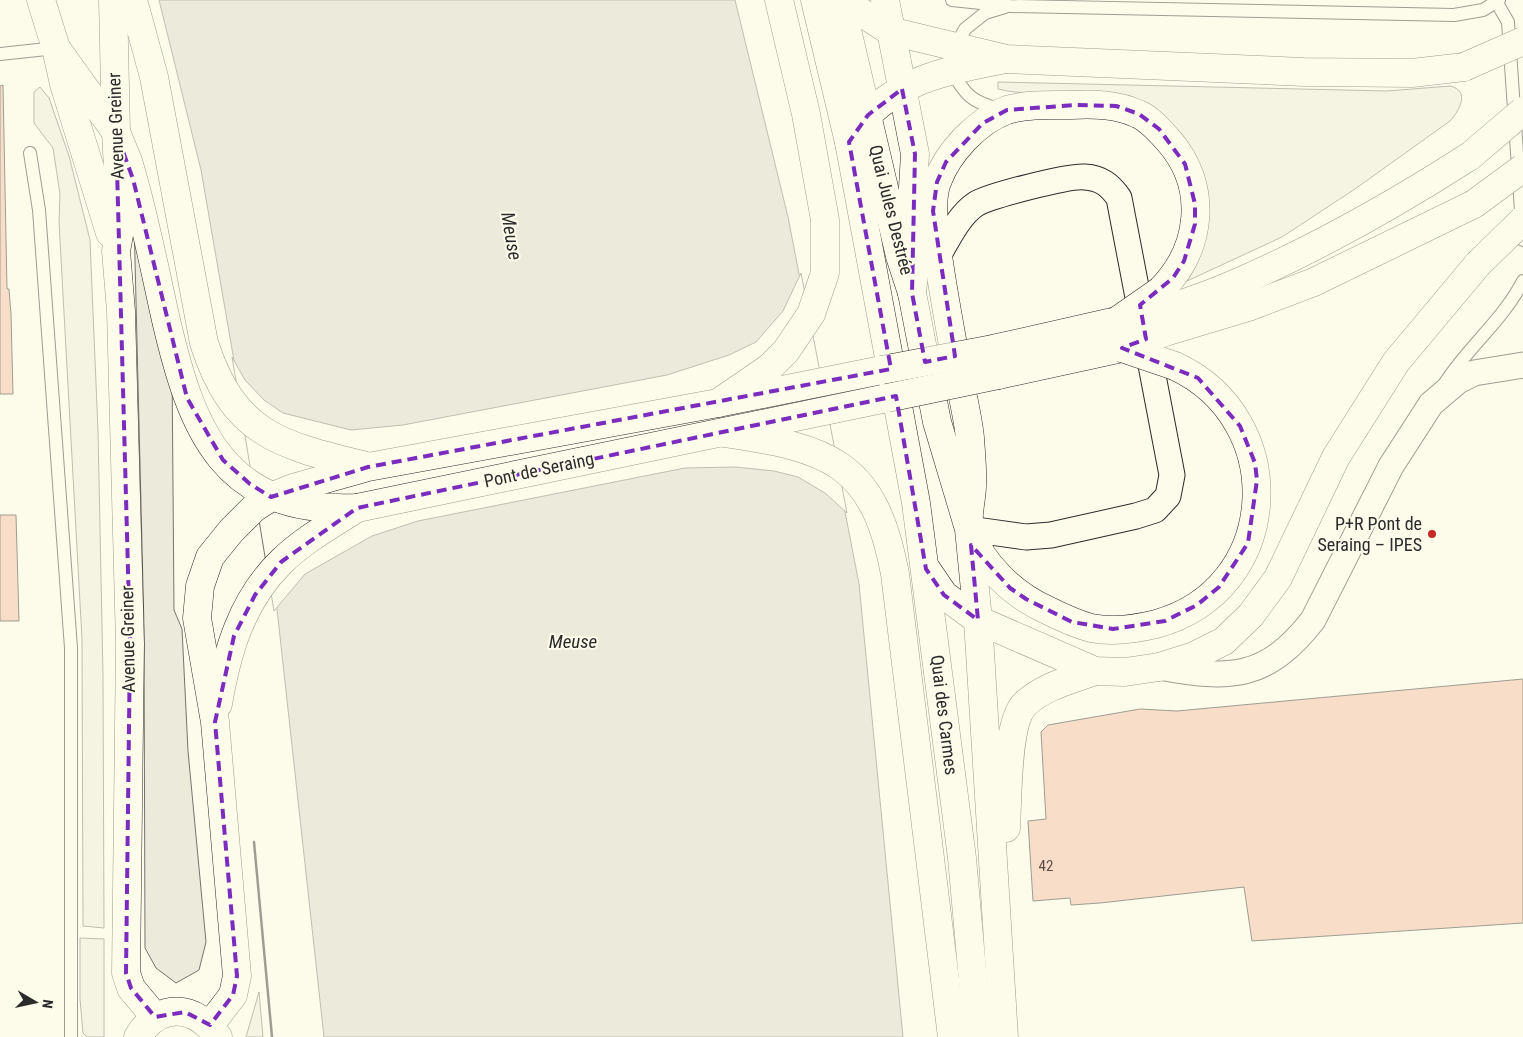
<svg xmlns="http://www.w3.org/2000/svg" width="1523" height="1037" font-family="'Roboto Condensed',sans-serif">
  <style>
    .green { fill: #ecebdb; stroke: #74746e }
    .water { fill: #d8d7c9; stroke: #74746e }
    .pier { fill: #fdfbea; stroke: #74746e }
    .building { fill: #f2b8a0; stroke: #2b2b2b }
    .lines { fill: none; stroke-linecap: round; stroke-linejoin: round }
    .service-casing { stroke: #2b2b2b; stroke-width: 14 }
    .minor-casing { stroke: #2b2b2b; stroke-width: 27 }
    .tertiary-casing { stroke: #2b2b2b; stroke-width: 29 }
    .secondary-casing { stroke: #2b2b2b; stroke-width: 29 }
    .primary-casing { stroke: #2b2b2b; stroke-width: 29 }
    .motorway-casing { stroke: #2b2b2b; stroke-width: 29 }
    .service { stroke: #fdfbea; stroke-width: 12 }
    .minor { stroke: #fdfbea; stroke-width: 25 }
    .tertiary { stroke: #fdfbea; stroke-width: 28 }
    .secondary { stroke: #fdfbea; stroke-width: 28 }
    .primary { stroke: #fdfbea; stroke-width: 28 }
    .motorway { stroke: #fdfbea; stroke-width: 28 }
    .secondary-bridge-casing { stroke: #2b2b2b; stroke-width: 29; stroke-linecap: butt }
    .primary-bridge-casing { stroke: #2b2b2b; stroke-width: 29; stroke-linecap: butt }
    .motorway-bridge-casing { stroke: #2b2b2b; stroke-width: 29; stroke-linecap: butt }
    .secondary-bridge { stroke: #fdfbea; stroke-width: 28 }
    .primary-bridge { stroke: #fdfbea; stroke-width: 28 }
    .motorway-bridge { stroke: #fdfbea; stroke-width: 28 }
    .wall { stroke: #2b2b2b; stroke-width: 2.5 }
    .marked { fill: none; stroke: #7b2cbf; stroke-width: 4; stroke-dasharray: 10 6; stroke-linejoin: round }
    .poi-dot { fill: #c62828; stroke: #fdfbea; stroke-width: 2 }
    .labels { text-anchor: middle; stroke-width: 4; stroke-linejoin: round; paint-order: stroke }
    .number-label { font-size: 15px; fill: #5d4e48 }
    .street-label { font-size: 18px; fill: #2b2b2b; stroke: #fdfbea }
    .poi-label { font-size: 18px; fill: #2b2b2b; stroke: #fdfbea; text-anchor: end }
    .water-label { font-size: 19px; font-style: italic; fill: #2b2b2b; stroke: #fdfbea }
  </style>
  <rect width="100%" height="100%" fill="#fdfbea"/>
  <g class="green">
    <path d="M998,82L1387,91L1450,86C1471,91 1459,111 1450,121L1355,189L1282,237L1187,281C1210,245 1204,229 1200,189C1199,180 1199,168 1196,159C1180,114 1126,91 1082,91C1055,91 1024,96 998,89Z"/>
    <polygon points="40,87 49,98 69,156 90,240 98,431 103,674 104,928 83,926 82,639 59,222 60,194 53,148 34,123 34,92"/>
    <polygon points="134,219 172,365 174,610 182,629 188,751 206,942 199,970 176,983 156,968 145,948 144,627"/>
    <polygon points="80,938 104,939 104,1037 87,1037 83,1033 80,999"/>
    <polygon points="259,992 263,1037 246,1037"/>
  </g>
  <polygon class="water" points="159,0 735,0 788,217 859,584 903,1037 324,1037 277,609 201,170"/>
  <polygon class="pier" points="801,273 847,513 825,493 798,477 774,471 735,467 685,468 418,521 372,536 305,574 274,611 232,357 245,380 264,400 283,413 351,430 403,425 667,375 729,355 756,342 783,311"/>
  <g class="building">
    <polygon points="3,85 7,289 9,289 11,314 13,394 0,394 0,86"/>
    <polygon points="0,515 16,515 19,621 0,621"/>
    <polygon points="1523,679 1523,923 1252,941 1244,887 1100,903 1071,905 1070,898 1033,901 1028,821 1046,819 1041,732 1048,725 1140,709 1177,711"/>
  </g>
  <g class="lines">
    <defs>
      <g id="service">
        <polyline points="952,0 1010,6 1454,15 1483,10 1499,0"/>
        <polyline points="1497,3 1508,22 1523,240"/>
        <polyline points="954,49 965,29 985,13 1005,7"/>
        <polyline points="0,54 56,48"/>
        <path d="M951,69C964,94 972,103 1000,109"/>
        <polyline points="30,153 39,210 71,648 71,1037"/>
        <path d="M1445,383C1468,347 1503,320 1523,281"/>
      </g>
      <g id="minor">
        <path d="M938,256C948,239 959,215 976,204C989,196 1070,175 1085,177C1101,178 1110,185 1119,198L1172,475L1168,496L1155,510L1136,516L1051,535L1026,537L969,529"/>
        <path d="M1159,667C1230,680 1266,680 1313,620L1391,466L1431,404L1458,381L1474,373L1523,365"/>
      </g>
      <polyline id="tertiary" points="885,0 915,154 911,220 915,263 912,293"/>
      <g id="secondary">
        <polyline points="815,0 849,142 916,503 962,858 978,1037"/>
        <polyline points="840,0 900,256 912,293 937,422 969,529 978,620 1004,1037"/>
        <path d="M1160,291C1202,249 1209,187 1169,141C1160,131 1150,119 1138,114C1117,104 1093,104 1071,105C1050,105 1027,104 1007,110C977,121 948,152 937,182C932,196 933,212 934,227C940,277 950,328 959,378C963,398 968,418 970,438C971,454 973,471 972,486C972,499 966,518 970,530C981,565 1014,595 1047,610C1061,617 1076,624 1091,628C1112,632 1136,629 1156,624C1282,590 1291,420 1175,366"/>
        <polyline points="718,403 769,368 786,351 811,314 825,273 825,220 806,114 779,0"/>
        <path d="M724,433C828,448 874,461 895,574L952,1037"/>
        <polyline points="927,570 944,595 978,620 1095,671 1125,672 1159,667"/>
        <path d="M1006,828C1008,799 1006,722 1025,704C1044,686 1071,680 1095,671"/>
      </g>
      <g id="primary">
        <polyline points="41,0 56,48 64,84 110,233"/>
        <polyline points="113,0 116,132 121,224 116,251 121,311 130,644 126,973 131,988 155,1017"/>
        <path d="M133,0L154,77L204,343C234,436 281,445 366,466"/>
        <path d="M56,48L116,132L128,161C144,213 154,267 166,320C192,432 224,514 357,508L887,398"/>
        <polyline points="993,349 1117,321"/>
        <polyline points="998,375 1122,348"/>
        <path d="M218,704C227,651 242,600 281,562C303,540 331,525 357,508"/>
        <polyline points="210,1025 233,995 237,976 215,722 197,618 200,586 210,557 231,531 254,508 271,497 293,488 368,467 718,403 882,370"/>
        <path d="M138,1037C159,1001 196,1005 218,1037"/>
      </g>
      <g id="motorway">
        <polyline points="842,0 890,31 1007,59 1304,72 1412,73 1464,67"/>
        <path d="M849,142C855,133 861,122 869,114C905,78 953,69 1001,60"/>
        <path d="M1164,311C1189,301 1215,293 1239,282C1319,247 1397,203 1470,156"/>
        <polyline points="1168,331 1251,306 1314,282 1474,204"/>
        <polyline points="1159,667 1194,656 1224,641 1251,615 1278,578 1336,457 1396,362 1478,264"/>
      </g>
    </defs>
    <use href="#service" class="service-casing"/>
    <use href="#minor" class="minor-casing"/>
    <use href="#tertiary" class="tertiary-casing"/>
    <use href="#secondary" class="secondary-casing"/>
    <use href="#primary" class="primary-casing"/>
    <use href="#motorway" class="motorway-casing"/>
    <use href="#service" class="service"/>
    <use href="#minor" class="minor"/>
    <use href="#tertiary" class="tertiary"/>
    <use href="#secondary" class="secondary"/>
    <use href="#primary" class="primary"/>
    <use href="#motorway" class="motorway"/>
    <defs>
      <g id="secondary-bridge">
        <polyline points="1117,321 1160,291"/>
        <polyline points="1122,348 1175,366"/>
      </g>
      <g id="primary-bridge">
        <polyline points="882,370 993,349"/>
        <polyline points="887,398 998,375"/>
      </g>
      <g id="motorway-bridge">
        <polyline points="1464,67 1523,41"/>
        <polyline points="1470,156 1523,111"/>
        <polyline points="1474,204 1523,168"/>
        <polyline points="1478,264 1523,220"/>
        <polyline points="1117,321 1164,311"/>
        <polyline points="1122,348 1168,331"/>
      </g>
    </defs>
    <use href="#secondary-bridge" class="secondary-bridge-casing"/>
    <use href="#primary-bridge" class="primary-bridge-casing"/>
    <use href="#motorway-bridge" class="motorway-bridge-casing"/>
    <use href="#secondary-bridge" class="secondary-bridge"/>
    <use href="#primary-bridge" class="primary-bridge"/>
    <use href="#motorway-bridge" class="motorway-bridge"/>
    <polyline class="wall" points="254,842 272,1037"/>
  </g>
  <path d="M0 0H1523V1037H0ZM902,89L915,154L912,293L925,362L955,356L933,211L937,182L946,162L983,123L1007,110L1075,105L1116,106L1139,114L1159,129L1185,164L1195,204V224L1184,261L1173,278L1140,305L1146,339L1122,348L1198,378L1240,426L1255,463L1257,480L1248,543L1219,587L1197,605L1165,621L1113,629L1072,622L1026,599L1010,588L971,545L978,620L944,595L926,569L896,396L357,508L281,562L255,595L234,636L215,722L237,976L233,995L210,1025L185,1012L155,1017L131,988L126,973L130,644L116,132L133,179L187,398L223,460L250,484L271,497L368,467L891,369L849,142L868,115Z" fill="#fdfbea" fill-opacity=".55" fill-rule="evenodd"/>
  <path class="marked" d="M902,89L915,154L912,293L925,362L955,356L933,211L937,182L946,162L983,123L1007,110L1075,105L1116,106L1139,114L1159,129L1185,164L1195,204V224L1184,261L1173,278L1140,305L1146,339L1122,348L1198,378L1240,426L1255,463L1257,480L1248,543L1219,587L1197,605L1165,621L1113,629L1072,622L1026,599L1010,588L971,545L978,620L944,595L926,569L896,396L357,508L281,562L255,595L234,636L215,722L237,976L233,995L210,1025L185,1012L155,1017L131,988L126,973L130,644L116,132L133,179L187,398L223,460L250,484L271,497L368,467L891,369L849,142L868,115Z"/>
  <circle class="poi-dot" cx="1432" cy="534" r="5"/>
  <g class="labels">
    <g class="number-label">
      <text x="1046" y="871">42</text>
    </g>
    <g class="street-label">
      <text transform="translate(116 126) rotate(-92)" y="6">Avenue Greiner</text>
      <text transform="translate(891 210) rotate(76)" y="6">Quai Jules Destrée</text>
      <text transform="translate(539 470) rotate(-12)" y="6">Pont de Seraing</text>
      <text transform="translate(128 639) rotate(-91)" y="6">Avenue Greiner</text>
      <text transform="translate(944 715) rotate(83)" y="6">Quai des Carmes</text>
    </g>
    <g class="poi-label">
      <text x="1422" y="530">P+R Pont de<tspan x="1422" dy="21">Seraing – IPES</tspan></text>
    </g>
    <g class="water-label">
      <text transform="translate(512 236) rotate(80)" y="7">Meuse</text>
      <text x="573" y="648">Meuse</text>
    </g>
  </g>
  <g transform="translate(35 1002) rotate(99)" stroke="#fdfbea" stroke-width="4" paint-order="stroke">
  <path d="M0-4L9 19L0 12L-9 19Z" fill="#2b2b2b"/>
  <text y="-8" font-size="14" font-weight="bold" text-anchor="middle" fill="#2b2b2b">N</text>
  </g>
</svg>
